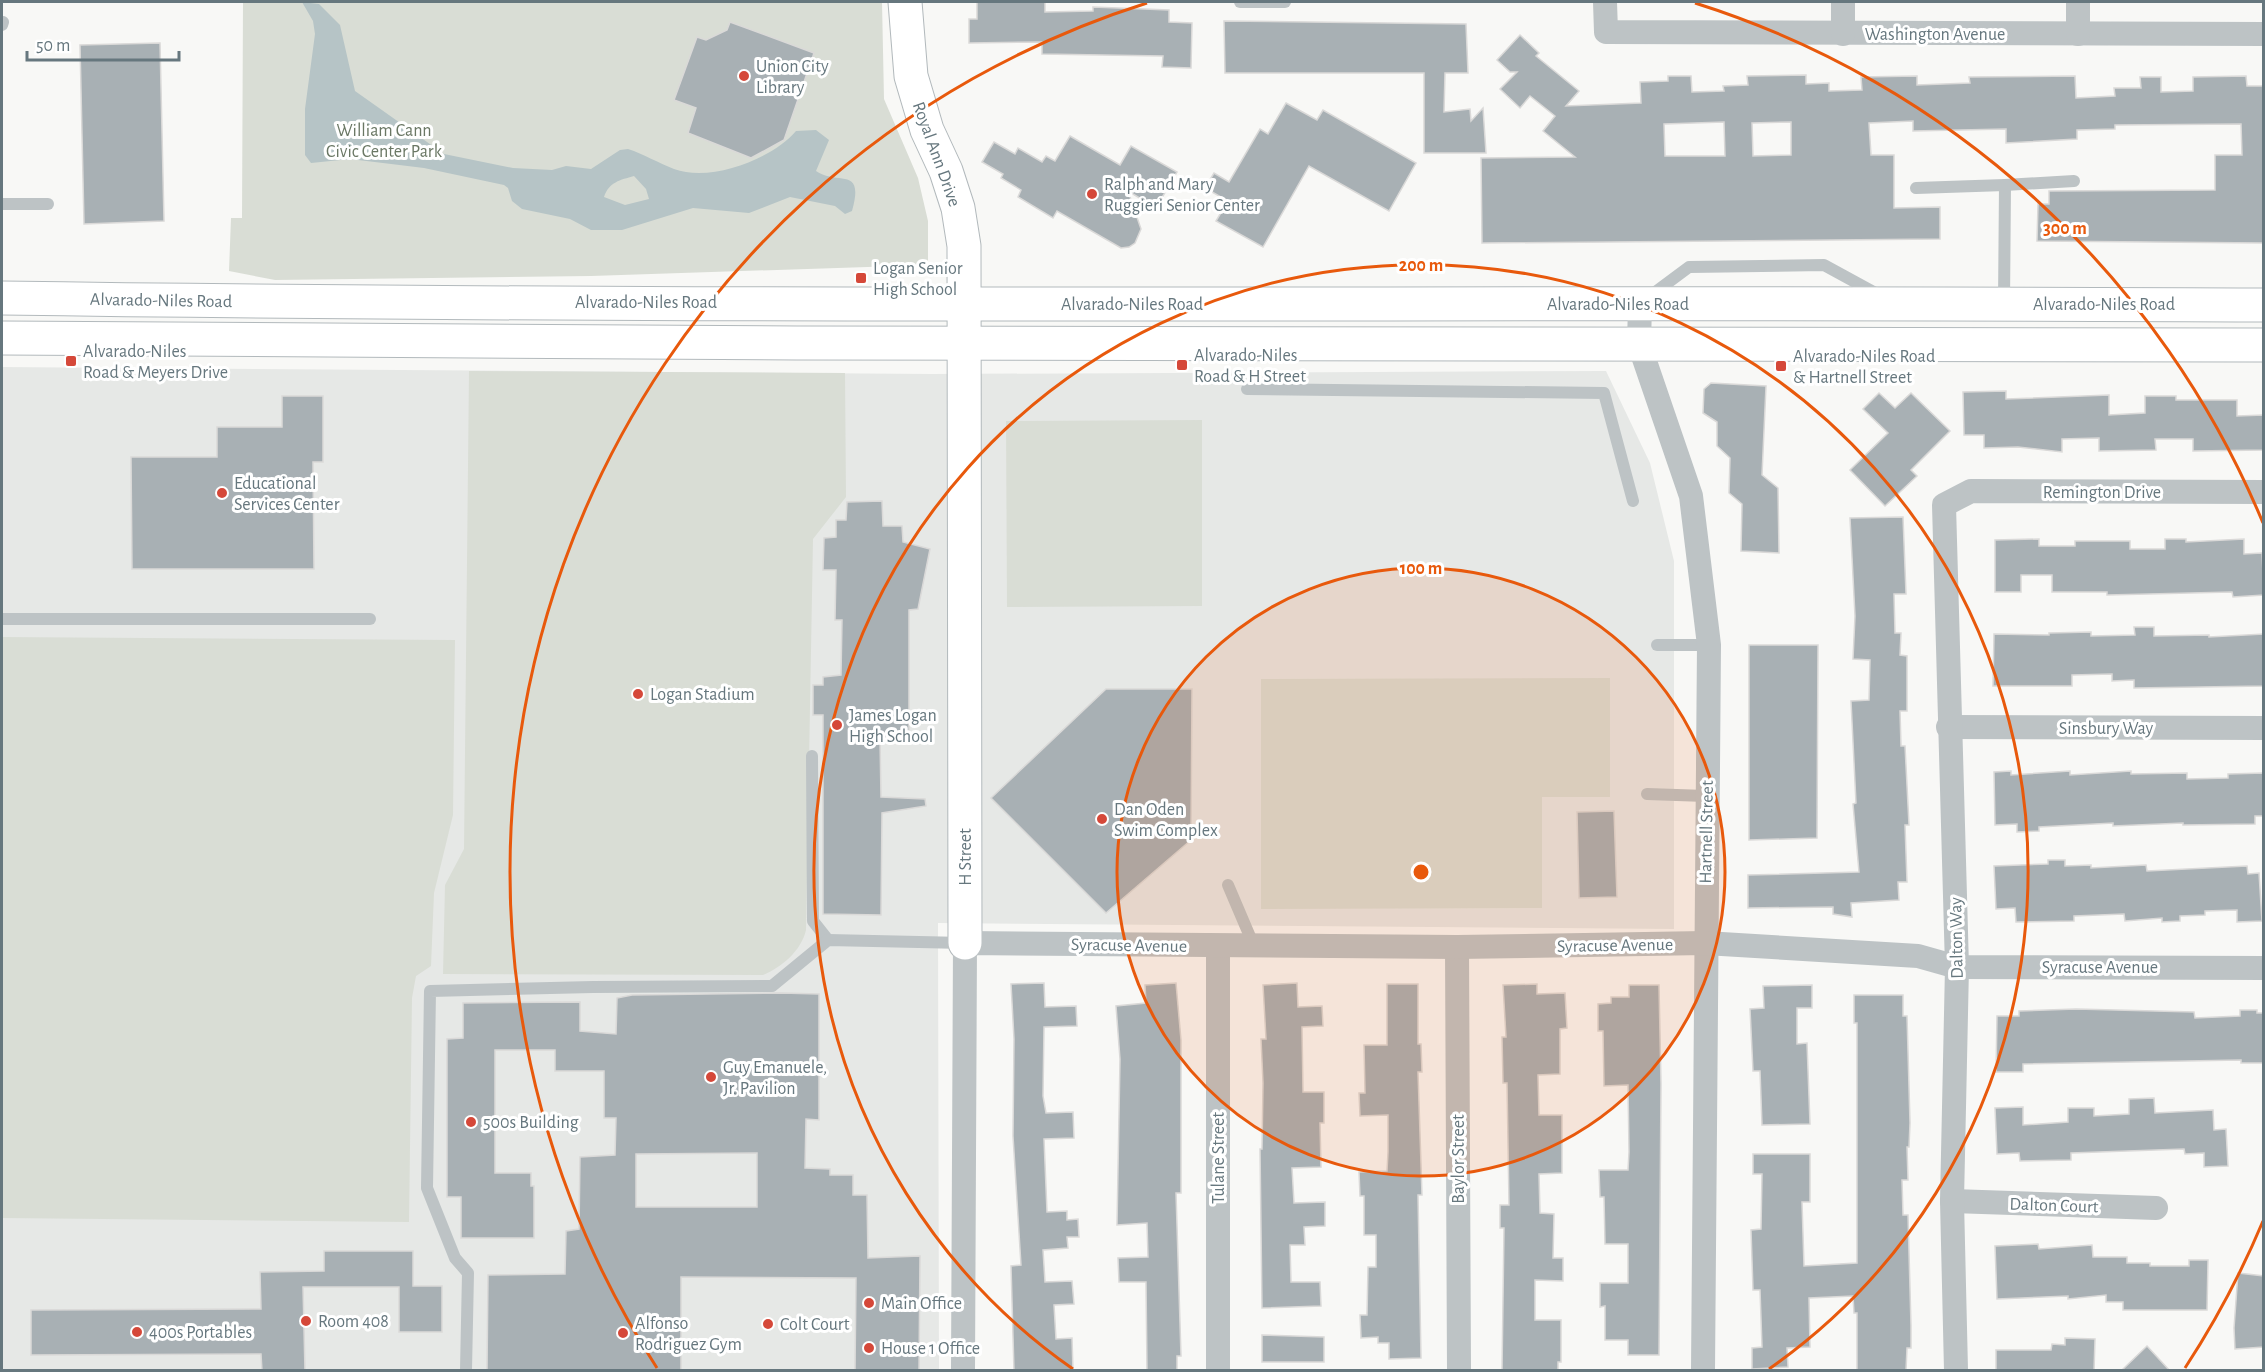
<svg xmlns="http://www.w3.org/2000/svg" width="2265" height="1372" font-family="'Alegreya Sans',sans-serif">
  <style>
    .built { fill: #e6e8e6 }
    .green { fill: #d9ddd5 }
    .water { fill: #b6c4c6; fill-rule: evenodd }
    .building { fill: #a8b0b4; stroke: #dad9d8; stroke-width: 1.5; fill-rule: evenodd }
    .lines { fill: none; stroke-linecap: round; stroke-linejoin: round }
    .secondary-casing { stroke: #b2b9bc; stroke-width: 35 }
    .lane { stroke: #bdc3c5; stroke-width: 12 }
    .street { stroke: #bdc3c5; stroke-width: 24 }
    .secondary { stroke: #fff; stroke-width: 33 }
    .ring { fill: none; stroke: #e8590c; stroke-width: 3 }
    .poi-dot { fill: #d54839; stroke: #fff; stroke-width: 2 }
    .labels { text-anchor: middle; stroke-width: 6; stroke-linejoin: round; paint-order: stroke }
    .street-label { font-size: 18px; fill: #66777e; stroke: #fff }
    .poi-label { font-size: 18px; fill: #66777e; stroke: #fff; text-anchor: start }
    .park-label { font-size: 18px; fill: #6a7764; stroke: #fff }
    .centre { fill: #e8590c; stroke: #fff; stroke-width: 3 }
    .ring-label { font-size: 18px; text-anchor: middle; font-weight: bold; fill: #e8590c; stroke: #fff; stroke-width: 6; stroke-linejoin: round; paint-order: stroke }
  </style>
  <rect width="100%" height="100%" fill="#f8f8f6"/>
  <polygon class="built" points="2,367 932,374 1606,371 1650,463 1674,561 1674,929 938,923 939,1370 2,1370"/>
  <g class="green">
    <polygon points="243,2 882,2 884,99 918,178 928,221 928,265 591,276 275,280 229,271 231,218 242,218"/>
    <path d="M469,371L845,373L846,497L813,539L806,930C801,951 782,967 763,975L443,974L445,885L464,849Z"/>
    <polygon points="1202,420 1202,606 1007,607 1006,421"/>
    <polygon points="2,637 455,640 453,815 434,893 431,966 416,976 412,998 409,1222 2,1218"/>
    <polygon points="1610,678 1610,797 1542,797 1542,908 1261,909 1261,679"/>
  </g>
  <path class="water" d="M302,2L319,4L340,25L355,91L444,154L513,168L552,170L566,166L591,169L620,150L628,149C644,154 658,163 674,169C711,183 772,159 796,131L816,130L829,140L816,171C837,186 865,165 852,211L845,214L835,206L790,197L749,213L693,208L622,230H591L570,219L522,209L512,201L508,188L504,185L424,168L350,159L311,163L305,155V109L315,34L313,21ZM634,176L646,189L649,199L625,205L604,197C609,182 620,180 634,176Z"/>
  <g class="building">
    <polygon points="977,2 1045,2 1045,12 1093,11 1093,7 1169,10 1169,22 1192,23 1191,68 1162,67 1163,56 1042,54 1042,42 969,43 969,19 977,19"/>
    <polygon points="1224,21 1466,24 1468,73 1445,73 1444,112 1470,109 1471,121 1483,108 1486,153 1424,153 1424,73 1225,73"/>
    <polygon points="730,22 814,53 784,140 751,158 688,133 696,108 674,100 697,37 706,40 727,30"/>
    <path d="M1520,35L1539,53L1536,56L1579,91L1566,106L1641,103L1640,82L1668,81V76H1691L1692,92L1724,91L1723,86L1748,85L1747,76L1806,75V84L1829,83V91L1862,90L1861,77L1917,76V85L1970,83L1969,77L2075,76L2076,98L2115,96L2114,88H2141L2140,77H2161V92L2193,91V77L2246,76L2247,86H2264V243L2037,241L2038,204H2049V191L2215,190V155H2242L2241,124L2115,125V129L2077,130V139L2006,143V129L1913,131V121L1869,123L1871,155H1894V208L1940,207V239L1482,243L1481,158L1575,157L1543,131L1555,116L1530,96L1520,108L1500,89L1517,72H1510L1497,60ZM1724,122L1725,156H1665L1664,124ZM1791,122V155L1753,156L1752,123Z"/>
    <polygon points="160,43 164,221 84,224 80,45"/>
    <polygon points="1286,103 1317,120 1323,110 1416,163 1389,211 1309,166 1263,247 1216,221 1228,201 1205,188 1214,173 1229,182 1260,129 1268,134"/>
    <polygon points="1070,136 1120,165 1131,146 1177,172 1156,208 1128,191 1141,229 1135,243 1129,247 1121,248 1057,211 1053,218 1018,197 1021,190 1001,178 1003,174 982,162 994,142 1015,154 1018,148 1042,162 1046,156 1055,161"/>
    <polygon points="1711,383 1766,386 1762,475 1778,488 1779,553 1741,551 1742,504 1729,493 1730,458 1717,446 1717,422 1703,413 1704,389"/>
    <polygon points="2006,391 2006,399 2109,395 2109,415 2145,413 2145,396 2176,396 2176,400 2237,400 2237,416 2264,415 2264,450 2193,451 2193,439 2155,439 2156,450 2099,451 2099,438 2062,439 2062,452 2018,447 1984,448 1984,435 1964,435 1963,392"/>
    <polygon points="1879,393 1895,408 1911,393 1950,431 1911,470 1917,476 1885,506 1850,470 1888,433 1863,409"/>
    <polygon points="282,396 323,396 323,462 313,462 314,569 132,569 131,457 217,457 217,427 282,427"/>
    <polygon points="882,501 883,526 902,526 903,542 930,549 918,609 909,610 909,733 880,739 881,797 925,799 926,806 882,813 881,915 823,914 823,715 813,715 813,685 823,685 823,677 841,675 842,620 835,620 836,570 823,570 824,538 836,537 836,520 846,520 847,502"/>
    <polygon points="1903,517 1906,594 1894,594 1895,633 1901,633 1900,655 1907,656 1907,711 1900,711 1901,746 1905,746 1909,825 1905,825 1907,882 1898,882 1899,900 1851,903 1852,917 1833,914 1833,907 1748,908 1748,875 1859,872 1853,804 1856,803 1851,701 1869,700 1870,660 1853,659 1855,616 1850,518"/>
    <polygon points="2039,539 2039,546 2075,546 2075,541 2130,541 2130,549 2165,549 2165,539 2186,539 2186,542 2244,539 2244,554 2262,553 2264,595 2233,597 2232,592 2107,595 2107,592 2052,592 2052,575 2021,575 2021,592 1995,592 1995,540"/>
    <polygon points="2134,627 2154,627 2154,636 2209,635 2209,637 2264,634 2264,686 2134,688 2134,680 2112,681 2112,674 2072,675 2072,686 1993,686 1994,634 2049,635 2049,633 2091,632 2091,636 2135,635"/>
    <polygon points="1749,645 1818,645 1817,838 1749,840"/>
    <polygon points="1106,689 1192,689 1191,840 1106,913 991,798"/>
    <polygon points="2011,771 2011,775 2070,771 2070,775 2131,771 2131,774 2187,773 2187,779 2228,778 2228,774 2264,773 2264,816 2255,816 2255,824 2183,825 2183,823 2113,826 2113,823 2039,827 2039,831 2017,832 2017,824 1995,825 1994,772"/>
    <polygon points="1614,811 1617,897 1579,898 1577,812"/>
    <polygon points="2048,860 2065,860 2065,866 2091,865 2091,868 2146,865 2147,871 2247,866 2248,874 2259,873 2262,921 2237,922 2237,910 2205,911 2205,915 2180,916 2180,921 2162,922 2162,918 2125,921 2124,914 2074,916 2074,921 2016,922 2015,908 1996,909 1994,866 2048,864"/>
    <polygon points="1044,983 1045,1007 1076,1006 1077,1026 1044,1027 1043,1096 1046,1113 1073,1112 1074,1138 1044,1139 1047,1212 1067,1211 1067,1220 1078,1219 1079,1237 1067,1237 1068,1248 1043,1250 1045,1282 1072,1281 1074,1304 1054,1305 1056,1339 1072,1338 1073,1371 1014,1371 1011,1266 1021,1265 1013,1136 1014,1039 1011,984"/>
    <polygon points="1176,983 1181,1040 1181,1193 1176,1193 1181,1356 1177,1356 1177,1371 1147,1371 1146,1282 1119,1282 1118,1258 1148,1257 1147,1223 1117,1225 1120,1059 1116,1006 1146,1003 1145,985"/>
    <polygon points="1297,983 1298,1007 1322,1006 1323,1026 1302,1027 1303,1092 1324,1092 1324,1123 1320,1123 1321,1167 1292,1168 1294,1203 1325,1202 1325,1226 1304,1227 1305,1245 1290,1245 1291,1282 1320,1282 1321,1306 1262,1308 1260,1149 1262,1149 1263,1083 1261,1039 1266,1039 1263,985"/>
    <polygon points="1387,984 1418,984 1418,1044 1421,1044 1422,1072 1418,1072 1422,1195 1418,1195 1421,1358 1389,1359 1389,1343 1378,1343 1378,1337 1361,1338 1360,1315 1367,1315 1368,1267 1376,1267 1376,1235 1364,1235 1364,1196 1360,1196 1359,1172 1387,1171 1388,1152 1388,1115 1360,1116 1359,1093 1365,1093 1364,1045 1387,1045"/>
    <polygon points="1537,984 1537,994 1565,993 1567,1028 1560,1029 1560,1074 1538,1075 1539,1115 1562,1115 1562,1173 1539,1174 1540,1213 1554,1214 1553,1258 1563,1258 1563,1281 1535,1280 1535,1320 1561,1320 1561,1362 1558,1362 1558,1371 1502,1371 1504,1228 1500,1228 1500,1205 1509,1205 1507,1083 1503,1083 1502,1037 1506,1037 1503,985"/>
    <polygon points="1629,985 1659,985 1661,1084 1659,1355 1628,1355 1628,1340 1605,1340 1605,1306 1600,1307 1600,1283 1628,1283 1628,1244 1605,1244 1604,1197 1600,1197 1599,1170 1628,1170 1629,1152 1628,1085 1604,1086 1603,1031 1598,1031 1598,1004 1611,1003 1611,997 1629,997"/>
    <polygon points="1812,985 1812,1008 1797,1008 1797,1044 1807,1043 1810,1124 1762,1125 1760,1071 1753,1071 1750,1009 1764,1008 1763,986"/>
    <path d="M781,993L819,994V1120L806,1119L805,1168L830,1169V1175H853V1195H867L868,1258L920,1256L919,1371H855L856,1278L681,1277V1371H487L488,1275L565,1274L566,1231L579,1229L580,1157L615,1155L616,1118H604V1071H555V1050H495V1173H531V1186H534V1238H461V1197H447V1039L463,1038V1003L580,1002V1031L616,1034L617,998L632,995ZM757,1153V1207H636V1154Z"/>
    <polygon points="1854,995 1903,995 1903,1016 1907,1016 1910,1123 1909,1147 1907,1147 1908,1180 1902,1180 1903,1215 1908,1215 1911,1326 1911,1348 1907,1348 1906,1370 1857,1370 1857,1313 1854,1313 1853,1296 1809,1298 1810,1347 1787,1348 1788,1367 1752,1369 1752,1348 1762,1347 1760,1290 1753,1290 1751,1230 1761,1229 1762,1174 1753,1174 1753,1154 1810,1154 1810,1202 1802,1202 1804,1266 1857,1263 1857,1023 1854,1023"/>
    <polygon points="2076,1009 2194,1012 2195,1018 2240,1016 2240,1010 2257,1010 2257,1013 2264,1013 2264,1063 2241,1063 2241,1060 2023,1064 2023,1072 1996,1072 1997,1016 2019,1016 2019,1011"/>
    <polygon points="2154,1098 2155,1113 2213,1110 2214,1130 2226,1129 2228,1166 2204,1167 2204,1153 2185,1154 2184,1149 2071,1153 2071,1160 2020,1161 2019,1153 1997,1154 1995,1108 2023,1107 2023,1125 2068,1122 2068,1108 2094,1108 2094,1116 2129,1114 2129,1099"/>
    <polygon points="2038,1244 2039,1249 2092,1245 2093,1257 2127,1257 2127,1263 2150,1263 2150,1266 2189,1266 2189,1260 2208,1260 2207,1310 2123,1310 2123,1302 2106,1302 2106,1295 2068,1299 2068,1296 1997,1299 1995,1246"/>
    <polygon points="324,1251 413,1251 413,1286 442,1286 442,1332 399,1332 399,1287 303,1287 305,1371 262,1371 261,1354 31,1355 31,1310 261,1309 260,1272 324,1271"/>
    <polygon points="2238,1273 2264,1276 2264,1347 2235,1349 2234,1328"/>
    <polygon points="1262,1335 1324,1337 1324,1362 1262,1362"/>
    <polygon points="2065,1338 2095,1339 2094,1371 1996,1371 1996,1350 2051,1350 2052,1344 2065,1345"/>
    <polygon points="2147,1346 2170,1371 2121,1371"/>
  </g>
  <g class="lines">
    <defs>
      <g id="secondary">
        <polyline points="905,2 911,76 927,130 946,171 958,208 964,246 965,943"/>
        <path d="M2,298C755,309 1510,301 2264,305"/>
        <polyline points="2,338 797,343 2264,345"/>
      </g>
    </defs>
    <use href="#secondary" class="secondary-casing"/>
    <g class="lane">
      <polyline points="1240,2 1285,2"/>
      <polyline points="2,25 3,22"/>
      <polyline points="2005,185 2074,181"/>
      <polyline points="1916,188 2005,185 2004,303"/>
      <polyline points="2,204 48,204"/>
      <polyline points="1650,296 1689,267 1824,265 1879,295"/>
      <polyline points="1247,389 1604,393 1633,501"/>
      <polyline points="2,619 370,619"/>
      <polyline points="1657,645 1709,645"/>
      <polyline points="812,756 813,921 828,940"/>
      <polyline points="1647,794 1706,796"/>
      <polyline points="1228,885 1254,946"/>
      <polyline points="466,1370 468,1273 455,1258 427,1188 430,991 593,987 772,986 828,940 964,943"/>
    </g>
    <g class="street">
      <polyline points="1605,2 1606,32 2264,34"/>
      <polyline points="1843,34 1843,2"/>
      <polyline points="2078,34 2078,2"/>
      <polyline points="1640,304 1639,344 1691,496 1709,645 1703,1370"/>
      <polyline points="1948,727 2264,728"/>
      <polyline points="1218,946 1218,1370"/>
      <polyline points="1457,947 1459,1370"/>
      <polyline points="1952,1201 2156,1208"/>
      <polyline points="963,1370 965,943 1457,947 1705,943 1918,956 1957,967 2264,968"/>
      <polyline points="1956,1370 1952,1201 1957,967 1944,505 1971,491 2264,492"/>
    </g>
    <use href="#secondary" class="secondary"/>
  </g>
  <circle cx="1421" cy="872" r="304" fill="#e8590c" fill-opacity=".12"/>
  <g class="ring">
    <circle cx="1421" cy="872" r="304"/>
    <path d="M1073 1369A607 607 0 1 1 1769 1369"/>
    <path d="M2263 1221A911 911 0 0 1 2185 1368M657 1368A911 911 0 0 1 1147 3M1695 3A911 911 0 0 1 2263 523"/>
  </g>
  <g class="poi-dot">
    <circle cx="744" cy="76" r="6"/>
    <circle cx="1092" cy="194" r="6"/>
    <rect x="855" y="272" width="12" height="12" rx="3"/>
    <rect x="65" y="355" width="12" height="12" rx="3"/>
    <rect x="1176" y="359" width="12" height="12" rx="3"/>
    <rect x="1775" y="360" width="12" height="12" rx="3"/>
    <circle cx="222" cy="493" r="6"/>
    <circle cx="638" cy="694" r="6"/>
    <circle cx="837" cy="725" r="6"/>
    <circle cx="1102" cy="819" r="6"/>
    <circle cx="711" cy="1077" r="6"/>
    <circle cx="471" cy="1122" r="6"/>
    <circle cx="869" cy="1303" r="6"/>
    <circle cx="306" cy="1321" r="6"/>
    <circle cx="768" cy="1324" r="6"/>
    <circle cx="137" cy="1332" r="6"/>
    <circle cx="623" cy="1333" r="6"/>
    <circle cx="869" cy="1348" r="6"/>
  </g>
  <g class="labels">
    <g class="street-label">
      <text x="1935" y="40">Washington Avenue</text>
      <text transform="translate(937 154) rotate(70)" y="6">Royal Ann Drive</text>
      <text transform="translate(161 300) rotate(1)" y="6">Alvarado-Niles Road</text>
      <text x="646" y="308">Alvarado-Niles Road</text>
      <text x="1132" y="310">Alvarado-Niles Road</text>
      <text x="1618" y="310">Alvarado-Niles Road</text>
      <text x="2104" y="310">Alvarado-Niles Road</text>
      <text x="2102" y="498">Remington Drive</text>
      <text x="2106" y="734">Sinsbury Way</text>
      <text transform="translate(1706 832) rotate(-89)" y="6">Hartnell Street</text>
      <text transform="translate(965 857) rotate(-90)" y="6">H Street</text>
      <text transform="translate(1956 938) rotate(-91)" y="6">Dalton Way</text>
      <text transform="translate(1129 945) rotate(1)" y="6">Syracuse Avenue</text>
      <text transform="translate(1615 945) rotate(-1)" y="6">Syracuse Avenue</text>
      <text x="2100" y="973">Syracuse Avenue</text>
      <text transform="translate(1218 1158) rotate(-90)" y="6">Tulane Street</text>
      <text transform="translate(1458 1159) rotate(-90)" y="6">Baylor Street</text>
      <text transform="translate(2054 1205) rotate(2)" y="6">Dalton Court</text>
    </g>
    <g class="poi-label">
      <text x="756" y="72">Union City<tspan x="756" dy="21">Library</tspan></text>
      <text x="1104" y="190">Ralph and Mary<tspan x="1104" dy="21">Ruggieri Senior Center</tspan></text>
      <text x="873" y="274">Logan Senior<tspan x="873" dy="21">High School</tspan></text>
      <text x="83" y="357">Alvarado-Niles<tspan x="83" dy="21">Road &amp; Meyers Drive</tspan></text>
      <text x="1194" y="361">Alvarado-Niles<tspan x="1194" dy="21">Road &amp; H Street</tspan></text>
      <text x="1793" y="362">Alvarado-Niles Road<tspan x="1793" dy="21">&amp; Hartnell Street</tspan></text>
      <text x="234" y="489">Educational<tspan x="234" dy="21">Services Center</tspan></text>
      <text x="650" y="700">Logan Stadium</text>
      <text x="849" y="721">James Logan<tspan x="849" dy="21">High School</tspan></text>
      <text x="1114" y="815">Dan Oden<tspan x="1114" dy="21">Swim Complex</tspan></text>
      <text x="723" y="1073">Guy Emanuele,<tspan x="723" dy="21">Jr. Pavilion</tspan></text>
      <text x="483" y="1128">500s Building</text>
      <text x="881" y="1309">Main Office</text>
      <text x="318" y="1327">Room 408</text>
      <text x="635" y="1329">Alfonso<tspan x="635" dy="21">Rodriguez Gym</tspan></text>
      <text x="780" y="1330">Colt Court</text>
      <text x="149" y="1338">400s Portables</text>
      <text x="881" y="1354">House 1 Office</text>
    </g>
    <g class="park-label">
      <text x="384" y="136">William Cann<tspan x="384" dy="21">Civic Center Park</tspan></text>
    </g>
  </g>
  <circle cx="1421" cy="872" r="9" class="centre"/>
  <g class="ring-label">
    <text x="2065" y="234">300 m</text>
    <text x="1421" y="271">200 m</text>
    <text x="1421" y="574">100 m</text>
  </g>
  <rect width="2265" height="1372" fill="none" stroke="#66777e" stroke-width="6"/>
  <path d="M27 51v9h152v-9" fill="none" stroke="#66777e" stroke-width="3"/>
  <text x="36" y="51" font-size="18" fill="#66777e" stroke="#ffffff" stroke-width="4.5" paint-order="stroke">50 m</text>
</svg>
